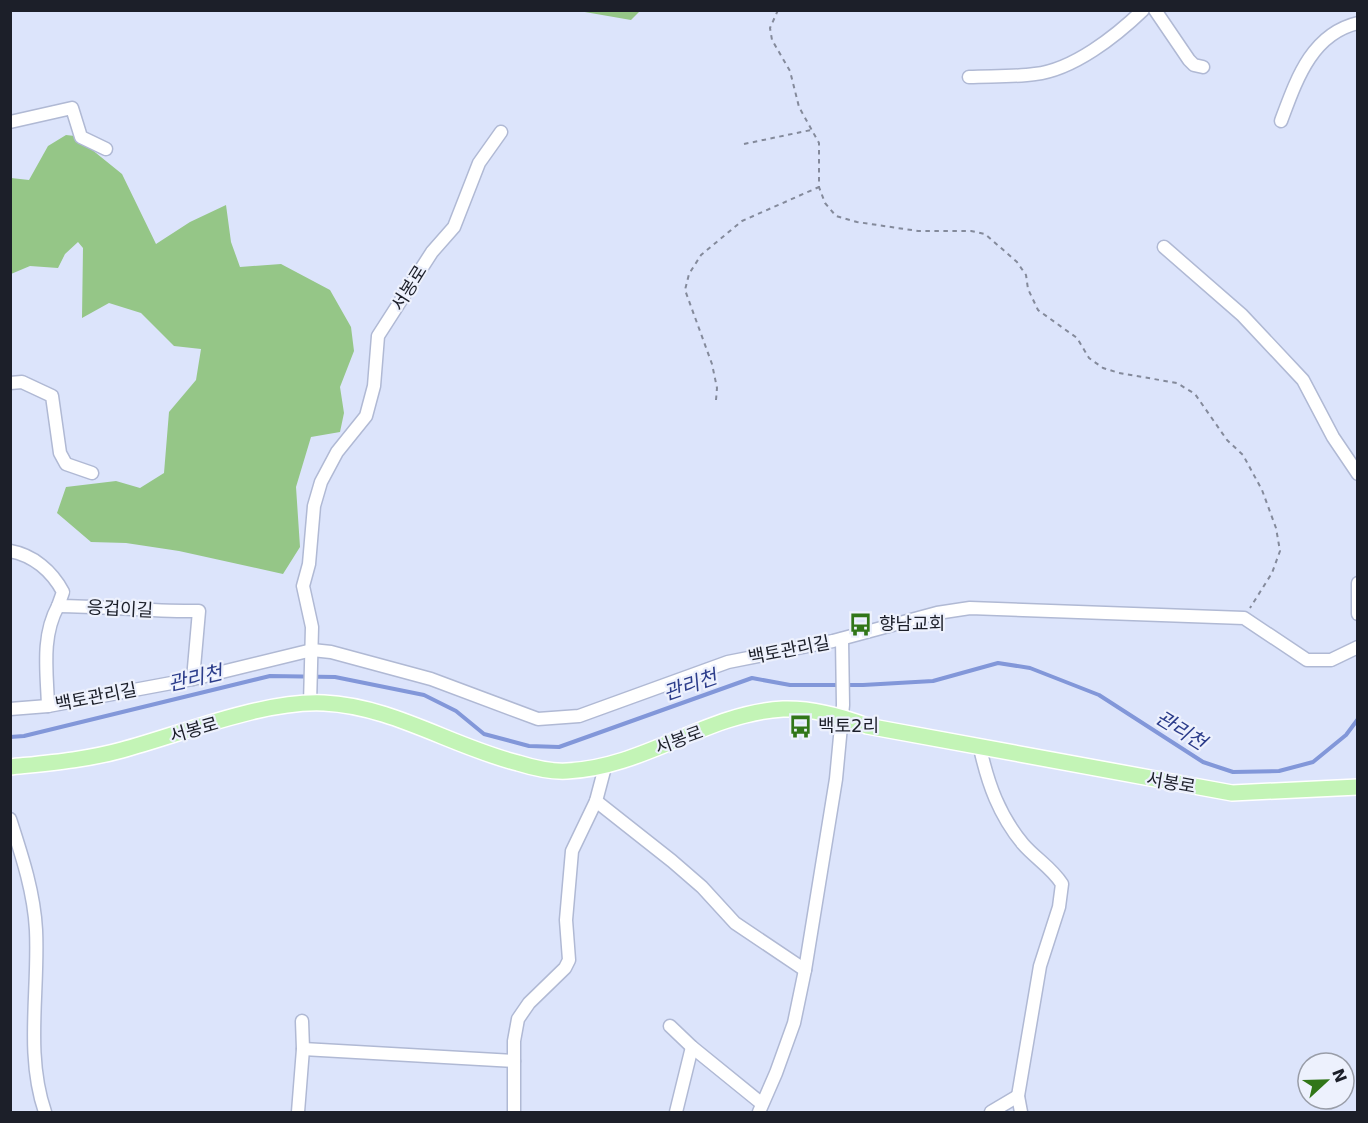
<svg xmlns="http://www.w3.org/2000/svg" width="1368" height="1123" font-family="'DejaVu Sans','Noto Sans KR',sans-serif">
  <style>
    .forest { fill: #95c687 }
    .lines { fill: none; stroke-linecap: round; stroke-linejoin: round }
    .stream { stroke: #8297d9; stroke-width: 4 }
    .minor-casing { stroke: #b0b9d4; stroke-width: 15 }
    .major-casing { stroke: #fff; stroke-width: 18 }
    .path { stroke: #848a9b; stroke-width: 2; stroke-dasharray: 4.5 4.5; stroke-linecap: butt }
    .minor { stroke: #fff; stroke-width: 12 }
    .major { stroke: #c3f4b6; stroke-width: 15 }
    .labels { text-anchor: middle; stroke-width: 4.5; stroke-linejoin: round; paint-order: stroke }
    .street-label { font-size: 18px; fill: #1c1f29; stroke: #edf1fd }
    .poi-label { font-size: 18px; fill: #1c1f29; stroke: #edf1fd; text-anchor: start }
    .water-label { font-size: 20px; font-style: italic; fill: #2c3d8b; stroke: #edf1fd }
  </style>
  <rect width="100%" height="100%" fill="#dce4fb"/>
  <g class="forest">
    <polygon points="579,11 579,10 640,11 631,20"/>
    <polygon points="66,135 75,136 122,174 156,244 190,222 226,205 231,242 240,267 281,264 330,290 351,327 354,351 340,387 344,413 340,432 311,437 296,487 300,547 283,574 179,551 126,543 91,542 57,513 66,487 116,481 140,488 164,473 169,412 196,380 201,349 174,346 141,313 109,303 82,318 83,248 78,242 65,254 58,268 30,266 11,274 11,178 29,180 48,146"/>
  </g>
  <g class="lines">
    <polyline class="stream" points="10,737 24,736 270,676 335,677 424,695 456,711 484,734 529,746 559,747 752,678 790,685 863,685 933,681 998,663 1030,668 1099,695 1203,762 1233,772 1279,771 1313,762 1346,735 1358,719"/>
    <defs>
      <g id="minor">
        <polyline points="1155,10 1189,60 1194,65 1203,67"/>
        <path d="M969,77C991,76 1014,77 1035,74C1073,70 1116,36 1143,10"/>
        <path d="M1281,121C1296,81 1311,34 1358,23"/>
        <polyline points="10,122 72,108 81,137 106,149"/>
        <polyline points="1164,247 1242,315 1303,380 1333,437 1358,474"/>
        <polyline points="10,383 22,382 52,396 60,453 66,464 92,473"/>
        <path d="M10,551C33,555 52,571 63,592L58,606C105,606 152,612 199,611L193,679"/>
        <polyline points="1358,583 1358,614"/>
        <polyline points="310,704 312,627 303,586 309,564 314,506 321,482 337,452 366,416 374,386 378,336 432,252 454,227 479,163 501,132"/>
        <path d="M48,706C47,672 41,637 58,606"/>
        <polyline points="10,709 48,706 193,679 312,650 331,652 431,679 538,719 579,716 728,662 833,641 937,613 970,608 1244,618 1307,660 1331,660 1358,647"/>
        <path d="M980,748C988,784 999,815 1023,844C1035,858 1052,868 1062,884L1059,907L1040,966L1018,1096L1021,1112"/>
        <polyline points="596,801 672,861 702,887 735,923 805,970"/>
        <path d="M10,819C22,856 34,892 36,930C39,991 25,1054 45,1112"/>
        <polyline points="670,1026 692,1047 761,1103"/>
        <polyline points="303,1049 514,1061"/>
        <polyline points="298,1112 303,1049 302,1021"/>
        <polyline points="514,1112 514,1041 518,1019 529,1003 565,968 569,960 566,920 572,851 596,801 605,767"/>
        <polyline points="676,1112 692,1047"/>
        <polyline points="759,1112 776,1073 794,1023 805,970 836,779 843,705 842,639"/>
        <polyline points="991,1112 1018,1096"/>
      </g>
      <path id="major" d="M10,767C48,763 86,760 122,750C182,734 263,700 324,703C392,706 453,747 518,763C534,768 550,772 567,771C643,768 707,713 783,709C812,708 841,716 867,726L1232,793L1358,787"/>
    </defs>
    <use href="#minor" class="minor-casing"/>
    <use href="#major" class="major-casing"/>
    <g class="path">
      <polyline points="778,10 770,28 772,40 790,71 799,107 819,143 819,187 825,203 836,216 857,222 918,231 971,231 985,234 1017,262 1026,275 1028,289 1038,310 1077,338 1089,358 1103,368 1119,373 1177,383 1195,394 1227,440 1243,455 1262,490 1276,528 1280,551 1272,573 1250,608"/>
      <polyline points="744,144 811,130"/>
      <polyline points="716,400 717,388 712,364 685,290 689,274 701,255 742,221 819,187"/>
    </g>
    <use href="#minor" class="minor"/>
    <use href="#major" class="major"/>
  </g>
  <defs>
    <symbol id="bus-bare" viewBox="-9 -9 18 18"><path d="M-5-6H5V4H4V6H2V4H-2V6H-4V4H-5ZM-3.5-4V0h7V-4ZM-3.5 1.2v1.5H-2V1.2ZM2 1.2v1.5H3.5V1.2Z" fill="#317618" stroke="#edf1fd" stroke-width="2.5" paint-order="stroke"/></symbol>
  </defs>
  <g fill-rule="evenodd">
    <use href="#bus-bare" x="844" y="608" width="33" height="33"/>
    <use href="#bus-bare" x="784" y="710" width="33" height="33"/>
  </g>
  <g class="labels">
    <g class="street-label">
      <text transform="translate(409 288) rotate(-58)" y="6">서봉로</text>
      <text transform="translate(120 609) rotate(3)" y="6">응겁이길</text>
      <text transform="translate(789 650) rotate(-11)" y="6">백토관리길</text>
      <text transform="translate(96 697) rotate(-11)" y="6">백토관리길</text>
      <text transform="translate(194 730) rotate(-16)" y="6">서봉로</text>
      <text transform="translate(679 740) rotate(-20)" y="6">서봉로</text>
      <text transform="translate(1171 783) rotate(10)" y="6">서봉로</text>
    </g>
    <g class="poi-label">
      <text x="879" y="630">향남교회</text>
      <text x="818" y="732">백토2리</text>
    </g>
    <g class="water-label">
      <text transform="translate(195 678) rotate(-13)" y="7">관리천</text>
      <text transform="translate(690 685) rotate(-19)" y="7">관리천</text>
      <text transform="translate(1181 730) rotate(32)" y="7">관리천</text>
    </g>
  </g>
  <rect width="1368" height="1123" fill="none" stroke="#1c1f29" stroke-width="24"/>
  <g transform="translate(1326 1081) rotate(68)"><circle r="28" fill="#edf1fd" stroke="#999da8" stroke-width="1.5"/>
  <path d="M0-4.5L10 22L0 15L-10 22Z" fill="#317618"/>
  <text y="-9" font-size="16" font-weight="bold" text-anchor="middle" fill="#1c1f29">N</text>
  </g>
</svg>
